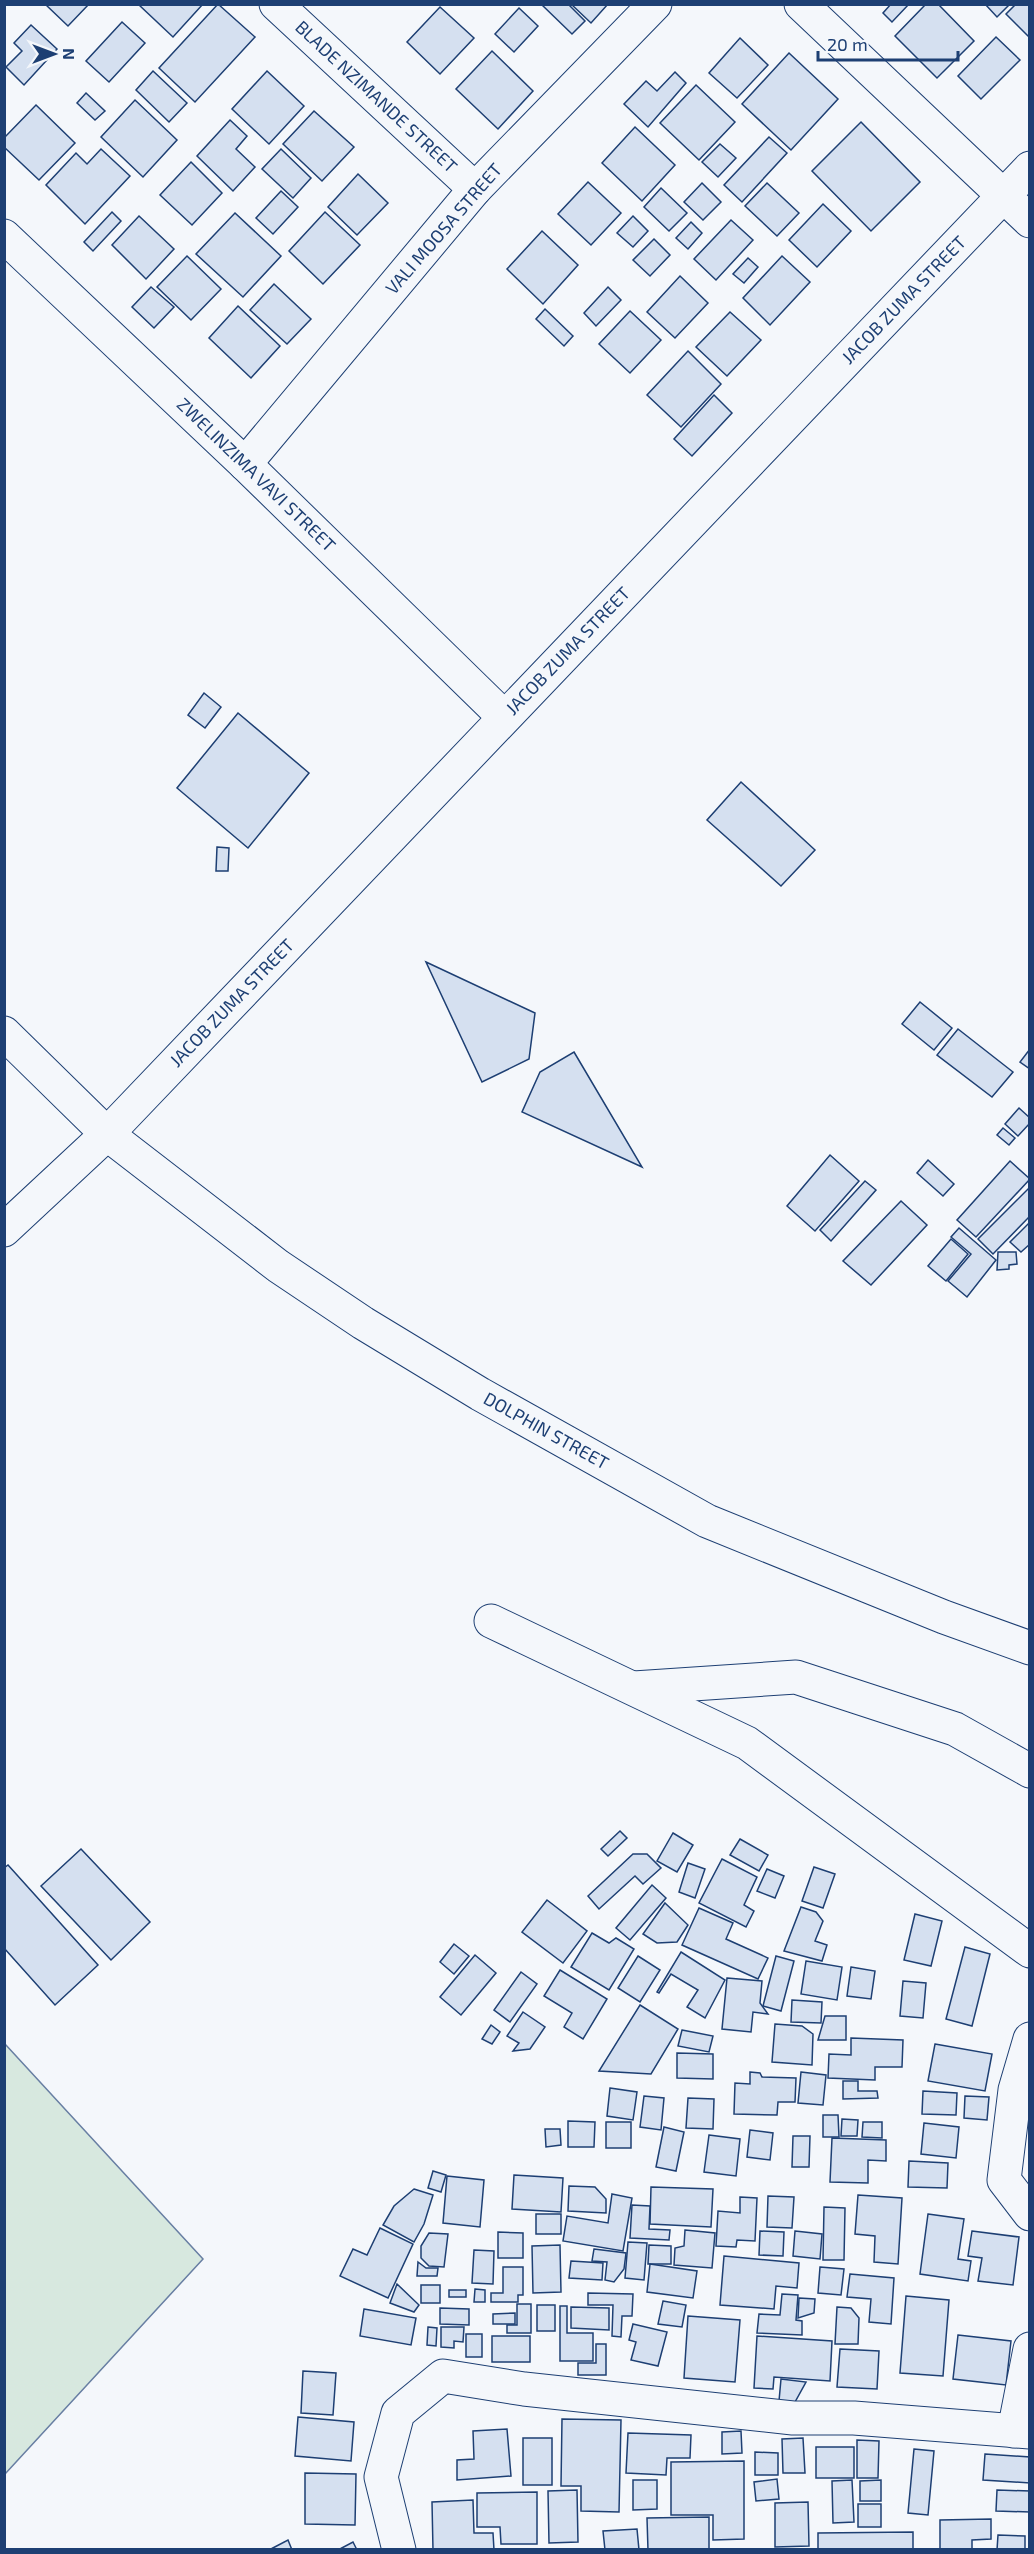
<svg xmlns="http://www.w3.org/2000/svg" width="1034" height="2554" font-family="'Exo 2',sans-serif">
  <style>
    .green { fill: #d7e8df; stroke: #687fa3; stroke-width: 1.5 }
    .building { fill: #d5e0f0; stroke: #1d3f73; stroke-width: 1.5 }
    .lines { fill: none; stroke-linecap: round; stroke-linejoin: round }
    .minor-casing { stroke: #1d3f73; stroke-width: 35 }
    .tertiary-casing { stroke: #1d3f73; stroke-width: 35 }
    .minor { stroke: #f4f7fb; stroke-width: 33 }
    .tertiary { stroke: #f4f7fb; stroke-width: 33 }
    .labels { text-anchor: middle; stroke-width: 4.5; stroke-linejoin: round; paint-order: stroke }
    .street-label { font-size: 18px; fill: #1d3f73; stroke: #f4f7fb }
  </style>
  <rect width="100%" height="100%" fill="#f4f7fb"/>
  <polygon class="green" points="5,2044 203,2259 5,2474 4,2474"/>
  <g class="building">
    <polygon points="45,4 89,4 68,26"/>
    <polygon points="138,4 203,4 173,37"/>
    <polygon points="218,4 255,37 195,102 159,68"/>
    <polygon points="541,4 568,4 585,21 572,34"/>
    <polygon points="571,4 608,4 591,23"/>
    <polygon points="891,4 909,4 892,22 883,13"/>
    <polygon points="926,4 938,4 974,41 937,78 895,36"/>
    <polygon points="985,4 1010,4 997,17"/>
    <polygon points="1016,4 1030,4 1030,38 1006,14"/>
    <polygon points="440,7 474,38 440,74 407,42"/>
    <polygon points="519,8 538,26 514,52 495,34"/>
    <polygon points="122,22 145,43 109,82 86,61"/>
    <polygon points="31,25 57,49 24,85 6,67 22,51 14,43"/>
    <polygon points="996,37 1020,60 981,99 958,76"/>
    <polygon points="740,38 768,65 737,98 709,73"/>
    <polygon points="492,51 533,91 498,129 456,89"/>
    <polygon points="789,53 838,99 791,150 742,104"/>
    <polygon points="153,71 187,103 169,122 136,90"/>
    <polygon points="267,71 304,106 269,144 232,109"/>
    <polygon points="675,72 686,83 648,127 624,104 646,81 657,91"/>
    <polygon points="696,85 735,122 699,160 660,123"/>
    <polygon points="86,93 105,111 95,120 77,103"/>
    <polygon points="135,100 177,140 143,177 101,137"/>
    <polygon points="36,105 75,143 39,180 4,147 4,138"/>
    <polygon points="314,111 354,147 322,181 283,144"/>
    <polygon points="230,120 247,136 236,149 255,167 233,191 197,156"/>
    <polygon points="861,122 920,182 871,231 812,171"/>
    <polygon points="635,127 675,165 642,201 602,163"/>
    <polygon points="769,137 787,153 742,202 724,185"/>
    <polygon points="720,144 736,158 718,177 702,162"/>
    <polygon points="101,149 130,176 85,224 46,185 76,153 87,164"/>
    <polygon points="281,149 311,178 293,198 262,169"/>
    <polygon points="191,162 222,193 192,225 160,195"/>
    <polygon points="358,174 388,203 357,235 328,207"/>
    <polygon points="588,182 621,213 591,245 558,214"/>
    <polygon points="702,183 721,202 703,220 684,202"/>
    <polygon points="767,183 799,213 777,236 745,206"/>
    <polygon points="661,188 687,213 669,231 644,207"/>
    <polygon points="281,191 298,207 273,234 256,218"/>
    <polygon points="823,204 851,231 817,267 789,240"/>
    <polygon points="112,212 121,221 93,251 84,242"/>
    <polygon points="325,212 360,245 323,284 289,251"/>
    <polygon points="235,213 281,256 243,297 196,254"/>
    <polygon points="139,216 174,249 146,279 112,245"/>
    <polygon points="633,216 648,231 633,247 617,233"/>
    <polygon points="731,220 753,240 716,280 694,259"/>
    <polygon points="691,222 702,233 688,249 676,238"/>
    <polygon points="542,231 578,265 543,304 507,269"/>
    <polygon points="654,239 670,255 650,276 633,260"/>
    <polygon points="187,256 221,289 191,320 157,287"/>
    <polygon points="782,256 810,282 770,325 743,298"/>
    <polygon points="748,258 758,267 744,283 733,274"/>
    <polygon points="680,276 708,303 675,338 647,312"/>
    <polygon points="274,284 311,319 287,344 250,310"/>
    <polygon points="151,287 174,307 154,328 132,307"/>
    <polygon points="608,287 621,300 596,326 584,313"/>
    <polygon points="238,306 280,346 251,378 209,338"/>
    <polygon points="545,309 573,336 564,346 536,319"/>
    <polygon points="630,311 661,340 630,373 599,344"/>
    <polygon points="730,312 761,340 727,376 696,347"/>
    <polygon points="688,351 721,384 681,427 647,395"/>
    <polygon points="714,395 732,413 692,456 674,439"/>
    <polygon points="204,693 221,707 205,728 188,715"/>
    <polygon points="238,713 309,773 248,848 177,788"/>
    <polygon points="741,782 815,850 781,886 707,820"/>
    <polygon points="217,847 229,848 228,871 216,871"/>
    <polygon points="426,962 535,1013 529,1059 482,1082"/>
    <polygon points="920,1002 952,1028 934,1050 902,1024"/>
    <polygon points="958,1029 1013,1072 992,1097 937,1055"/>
    <polygon points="1030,1049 1030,1069 1020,1062"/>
    <polygon points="574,1052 642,1167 522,1112 540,1072"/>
    <polygon points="1019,1108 1030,1118 1030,1123 1018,1136 1005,1124"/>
    <polygon points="1003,1128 1015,1138 1009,1145 997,1135"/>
    <polygon points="830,1155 859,1181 815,1231 787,1206"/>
    <polygon points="928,1160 954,1184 943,1196 917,1173"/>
    <polygon points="1010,1161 1030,1179 976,1237 957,1220"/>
    <polygon points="865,1181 876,1190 831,1241 820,1230"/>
    <polygon points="1030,1187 1030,1216 993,1254 978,1239"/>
    <polygon points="901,1201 927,1225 871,1285 843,1261"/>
    <polygon points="1030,1222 1030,1244 1021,1252 1010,1242"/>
    <polygon points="959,1228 996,1260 967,1297 948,1281 971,1254 951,1237"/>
    <polygon points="951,1239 968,1254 946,1281 928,1266"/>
    <polygon points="998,1252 1016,1252 1017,1264 1009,1265 1009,1269 997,1270"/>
    <polygon points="620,1831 627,1838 608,1856 601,1849"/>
    <polygon points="673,1833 693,1845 677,1872 657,1861"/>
    <polygon points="740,1839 768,1855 759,1871 730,1855"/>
    <polygon points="81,1849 150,1922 111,1960 41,1886"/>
    <polygon points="633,1854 647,1854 661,1868 643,1884 635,1876 599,1909 588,1896"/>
    <polygon points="722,1859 757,1877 744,1905 754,1911 746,1927 699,1903"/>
    <polygon points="688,1863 705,1869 695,1898 679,1892"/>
    <polygon points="8,1865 98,1965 55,2005 4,1948 4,1868"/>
    <polygon points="814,1867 835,1874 823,1908 802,1901"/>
    <polygon points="767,1869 784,1876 775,1898 757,1891"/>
    <polygon points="652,1885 666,1898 630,1940 616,1928"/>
    <polygon points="547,1900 587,1931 563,1963 522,1932"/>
    <polygon points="665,1903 688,1925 677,1942 657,1943 643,1934"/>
    <polygon points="801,1907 816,1912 823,1921 815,1941 827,1945 822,1961 784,1951"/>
    <polygon points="699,1908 733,1923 726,1939 768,1958 758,1979 682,1945"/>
    <polygon points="915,1914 942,1921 931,1966 904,1960"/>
    <polygon points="592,1933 609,1943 616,1938 634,1949 609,1990 571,1967"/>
    <polygon points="454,1944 469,1956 454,1974 440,1962"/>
    <polygon points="965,1947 990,1954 972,2026 946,2019"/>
    <polygon points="681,1952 725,1980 705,2018 687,2007 698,1990 671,1974 659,1993 657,1992"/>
    <polygon points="475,1955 496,1973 461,2015 440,1997"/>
    <polygon points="638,1956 660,1970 640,2002 618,1988"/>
    <polygon points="776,1956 794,1961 781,2011 763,2006"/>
    <polygon points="806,1961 842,1967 837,2000 801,1994"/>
    <polygon points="851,1967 875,1971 871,1999 847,1996"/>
    <polygon points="560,1970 607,1999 583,2039 564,2027 572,2013 544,1996"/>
    <polygon points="521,1972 537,1984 510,2022 494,2010"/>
    <polygon points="727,1978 762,1981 760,2003 768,2014 753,2012 751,2032 722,2029"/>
    <polygon points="903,1981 926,1983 923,2018 900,2016"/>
    <polygon points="792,2000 822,2002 821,2023 791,2022"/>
    <polygon points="640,2005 678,2029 651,2074 599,2071"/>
    <polygon points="523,2012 545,2027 530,2049 513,2051 519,2043 507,2036"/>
    <polygon points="825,2016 846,2016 846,2040 818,2040"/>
    <polygon points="775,2024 802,2026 813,2034 812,2065 772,2062"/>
    <polygon points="491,2025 500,2032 492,2044 482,2039"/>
    <polygon points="682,2030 713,2036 709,2052 678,2046"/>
    <polygon points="851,2038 903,2040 902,2067 875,2067 875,2080 828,2078 829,2054 851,2055"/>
    <polygon points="935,2044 992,2054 985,2091 928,2081"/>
    <polygon points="677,2053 713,2054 713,2079 677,2078"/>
    <polygon points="750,2072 760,2073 762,2077 796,2078 795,2102 778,2102 777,2115 734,2114 735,2083 750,2084"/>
    <polygon points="801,2072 826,2075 823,2105 798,2103"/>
    <polygon points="843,2081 858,2081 858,2091 877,2091 878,2098 843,2099"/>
    <polygon points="610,2088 637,2092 633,2120 607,2116"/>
    <polygon points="923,2091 957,2093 956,2115 922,2114"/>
    <polygon points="644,2096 664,2098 661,2130 640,2127"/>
    <polygon points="965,2096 989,2097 987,2120 964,2118"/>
    <polygon points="688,2098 714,2099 713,2129 686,2128"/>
    <polygon points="823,2115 838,2115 839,2137 823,2137"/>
    <polygon points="842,2119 858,2120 857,2136 841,2136"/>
    <polygon points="568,2121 595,2122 594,2147 568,2147"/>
    <rect x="606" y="2122" width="25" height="26"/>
    <polygon points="863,2122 882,2122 882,2138 862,2137"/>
    <polygon points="924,2123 959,2127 956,2158 921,2154"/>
    <polygon points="664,2127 684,2132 676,2171 656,2167"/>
    <polygon points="545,2129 560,2129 561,2145 546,2147"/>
    <polygon points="750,2130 773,2133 770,2160 747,2157"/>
    <polygon points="709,2135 740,2139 736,2176 704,2172"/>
    <polygon points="793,2136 810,2136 809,2167 792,2167"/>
    <polygon points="832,2138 886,2140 886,2161 868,2160 868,2183 830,2182"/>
    <polygon points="909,2161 948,2163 947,2188 908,2187"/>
    <polygon points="433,2171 446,2175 441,2192 428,2188"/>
    <polygon points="514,2175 563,2178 561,2212 512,2209"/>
    <polygon points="447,2176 484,2180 480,2227 443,2223"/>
    <polygon points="569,2186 595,2187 606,2199 606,2213 568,2211"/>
    <polygon points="651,2187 713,2189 711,2227 650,2224"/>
    <polygon points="414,2189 433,2195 424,2224 414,2242 383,2225 394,2206"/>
    <polygon points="612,2194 632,2198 623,2251 563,2241 567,2216 608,2223"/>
    <polygon points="858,2195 902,2198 898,2264 874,2262 875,2236 855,2234"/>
    <polygon points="768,2196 794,2197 792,2228 767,2227"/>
    <polygon points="740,2197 757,2198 755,2241 737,2240 736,2247 716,2246 718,2211 740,2213"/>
    <polygon points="632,2205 650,2206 649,2229 670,2230 669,2240 630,2238"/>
    <polygon points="824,2207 845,2208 844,2260 823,2260"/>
    <rect x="536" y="2214" width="25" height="20"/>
    <polygon points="928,2214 964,2219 958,2259 971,2261 968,2281 920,2274"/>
    <polygon points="380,2228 413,2244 388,2298 340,2276 353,2249 367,2255"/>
    <polygon points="685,2230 715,2233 712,2268 674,2265 675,2248 684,2246"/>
    <polygon points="760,2231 784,2232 783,2256 759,2255"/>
    <polygon points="795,2231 822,2234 820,2259 793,2256"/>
    <polygon points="972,2231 1019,2237 1013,2285 978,2281 982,2258 968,2256"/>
    <polygon points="498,2232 523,2233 523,2258 498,2258"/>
    <polygon points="429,2233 448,2234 444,2267 429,2266 421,2258 421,2246"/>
    <polygon points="628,2242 647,2243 644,2280 625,2278"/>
    <polygon points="560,2245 561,2292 533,2293 532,2246"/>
    <polygon points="649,2245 671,2246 671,2264 648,2264"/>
    <polygon points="594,2249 626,2253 624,2269 614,2282 605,2280 607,2262 592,2261"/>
    <polygon points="474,2250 494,2251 493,2284 472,2283"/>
    <polygon points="724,2256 799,2263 797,2288 776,2286 774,2309 720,2305"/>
    <polygon points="571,2261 603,2263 602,2280 569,2278"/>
    <polygon points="418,2262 426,2268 438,2268 437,2276 417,2276"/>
    <polygon points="650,2264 697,2271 693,2298 647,2292"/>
    <polygon points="503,2267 523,2267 523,2295 518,2295 518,2302 491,2302 491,2293 503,2293"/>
    <polygon points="820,2267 844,2269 841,2295 818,2293"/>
    <polygon points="850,2274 894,2278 891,2324 869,2322 871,2299 847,2297"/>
    <polygon points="397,2284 419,2305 414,2312 390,2303"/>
    <rect x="421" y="2285" width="19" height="18"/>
    <polygon points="475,2289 485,2290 485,2302 474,2302"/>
    <rect x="449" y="2290" width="17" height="7"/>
    <polygon points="588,2293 633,2294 632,2316 622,2316 621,2337 612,2336 613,2305 588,2305"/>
    <polygon points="782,2294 798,2295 796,2320 802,2321 802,2335 757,2333 759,2314 780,2315"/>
    <polygon points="906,2296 949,2300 943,2376 900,2373"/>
    <polygon points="799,2298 815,2299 814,2313 798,2318"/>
    <polygon points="663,2301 686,2305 682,2327 658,2324"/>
    <polygon points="517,2304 531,2304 531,2333 507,2333 507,2325 517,2325"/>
    <rect x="537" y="2305" width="18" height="26"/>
    <polygon points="560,2306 567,2306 567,2333 593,2333 593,2361 560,2361"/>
    <polygon points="571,2307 609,2308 609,2330 571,2328"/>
    <polygon points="837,2307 851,2308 859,2318 858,2344 835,2344"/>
    <polygon points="440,2308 469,2309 469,2325 440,2324"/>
    <polygon points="364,2309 416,2318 411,2345 360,2336"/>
    <polygon points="515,2313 515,2324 493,2324 493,2314"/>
    <polygon points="688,2316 740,2320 735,2382 684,2378"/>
    <polygon points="633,2324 667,2332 658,2366 631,2360 636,2342 629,2340"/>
    <polygon points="428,2327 437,2328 436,2346 427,2345"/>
    <polygon points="441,2327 464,2327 463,2342 454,2341 454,2348 441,2347"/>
    <rect x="466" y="2334" width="16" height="23"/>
    <polygon points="958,2335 1011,2341 1006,2385 953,2379"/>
    <rect x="492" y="2336" width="38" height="26"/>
    <polygon points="757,2336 832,2341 830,2381 774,2377 773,2389 754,2388"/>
    <polygon points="596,2344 606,2344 606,2375 578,2375 578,2363 596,2363"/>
    <polygon points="840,2349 879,2351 877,2389 837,2387"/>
    <polygon points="303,2371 336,2373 333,2415 301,2413"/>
    <polygon points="781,2379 806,2382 795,2402 779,2401"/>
    <polygon points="298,2417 354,2422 351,2461 295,2456"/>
    <polygon points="562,2419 621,2420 619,2512 581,2511 581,2486 561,2486"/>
    <polygon points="507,2429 511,2476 457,2480 457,2460 474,2459 473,2431"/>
    <polygon points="741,2431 742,2453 722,2454 722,2432"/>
    <polygon points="628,2433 691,2435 690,2458 667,2458 666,2475 626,2473"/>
    <rect x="523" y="2438" width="29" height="47"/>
    <polygon points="803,2438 805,2473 783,2473 782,2439"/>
    <polygon points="857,2440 879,2441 878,2478 857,2478"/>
    <rect x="816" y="2447" width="38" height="31"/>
    <polygon points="914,2449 934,2451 928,2515 908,2513"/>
    <polygon points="755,2452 778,2453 778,2475 755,2475"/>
    <polygon points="985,2454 1030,2457 1030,2483 983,2480"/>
    <polygon points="744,2461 744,2539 713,2540 713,2515 671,2515 671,2462"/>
    <polygon points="305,2473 356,2474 355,2525 305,2524"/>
    <polygon points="777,2479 779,2499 756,2501 754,2482"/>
    <polygon points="633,2480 657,2480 657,2509 633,2510"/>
    <polygon points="852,2480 854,2522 833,2523 832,2481"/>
    <polygon points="881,2480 881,2501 860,2501 860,2481"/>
    <polygon points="577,2490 578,2542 549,2543 548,2491"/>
    <polygon points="997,2490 1030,2491 1030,2512 996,2511"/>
    <polygon points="537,2492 537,2544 501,2544 500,2527 477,2527 477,2493"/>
    <polygon points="473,2500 474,2533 493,2533 494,2550 433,2550 432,2502"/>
    <polygon points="808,2502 809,2546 775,2547 775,2503"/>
    <rect x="858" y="2504" width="23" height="23"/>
    <polygon points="709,2517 709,2550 648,2550 647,2518"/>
    <polygon points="991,2519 991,2539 972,2540 972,2550 940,2550 940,2520"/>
    <polygon points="637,2529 639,2550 605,2550 603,2531"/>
    <polygon points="913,2532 913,2550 818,2550 818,2533"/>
    <polygon points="998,2535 1025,2536 1025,2550 997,2550"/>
    <polygon points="288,2540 292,2550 269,2550"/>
    <polygon points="353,2542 357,2550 338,2550"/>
  </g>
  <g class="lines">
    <defs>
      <g id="minor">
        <polyline points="276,4 475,189"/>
        <polyline points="801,4 1030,221"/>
        <polyline points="4,236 245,464 504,717"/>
        <polyline points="245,464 475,189 655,4"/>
        <polyline points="4,1230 107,1134 1030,168"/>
        <polyline points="491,1621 747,1743 1030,1951"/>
        <polyline points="634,1688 796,1677 955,1729 1030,1771"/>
        <polyline points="1030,2039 1015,2090 1004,2180 1030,2214"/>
        <polyline points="1014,2431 1030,2349"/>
        <polyline points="399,2550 381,2477 398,2413 443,2376 524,2389 793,2418 854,2418 1030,2432"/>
      </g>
      <polyline id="tertiary" points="4,1033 107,1134 278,1266 363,1323 480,1394 707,1521 944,1617 1030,1648"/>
    </defs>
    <use href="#minor" class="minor-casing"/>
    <use href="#tertiary" class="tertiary-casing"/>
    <use href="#minor" class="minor"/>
    <use href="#tertiary" class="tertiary"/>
  </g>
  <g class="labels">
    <g class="street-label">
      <text transform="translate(376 97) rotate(43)" y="6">BLADE NZIMANDE STREET</text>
      <text transform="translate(444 229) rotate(-49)" y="6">VALI MOOSA STREET</text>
      <text transform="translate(904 300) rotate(-46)" y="6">JACOB ZUMA STREET</text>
      <text transform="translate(256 475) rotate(44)" y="6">ZWELINZIMA VAVI STREET</text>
      <text transform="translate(568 651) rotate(-46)" y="6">JACOB ZUMA STREET</text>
      <text transform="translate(232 1003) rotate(-46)" y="6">JACOB ZUMA STREET</text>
      <text transform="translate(546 1431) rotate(29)" y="6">DOLPHIN STREET</text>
    </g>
  </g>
  <rect width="1034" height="2554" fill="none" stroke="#1d3f73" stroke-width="12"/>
  <g transform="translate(54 54) rotate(90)" stroke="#f4f7fb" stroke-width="4.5" paint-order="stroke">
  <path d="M0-4.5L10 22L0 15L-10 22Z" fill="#1d3f73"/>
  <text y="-9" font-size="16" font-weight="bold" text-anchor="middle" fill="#1d3f73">N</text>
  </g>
  <path d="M818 51v9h140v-9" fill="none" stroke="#1d3f73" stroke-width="3"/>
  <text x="827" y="51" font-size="18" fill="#1d3f73" stroke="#f4f7fb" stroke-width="4.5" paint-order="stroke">20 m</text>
</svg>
